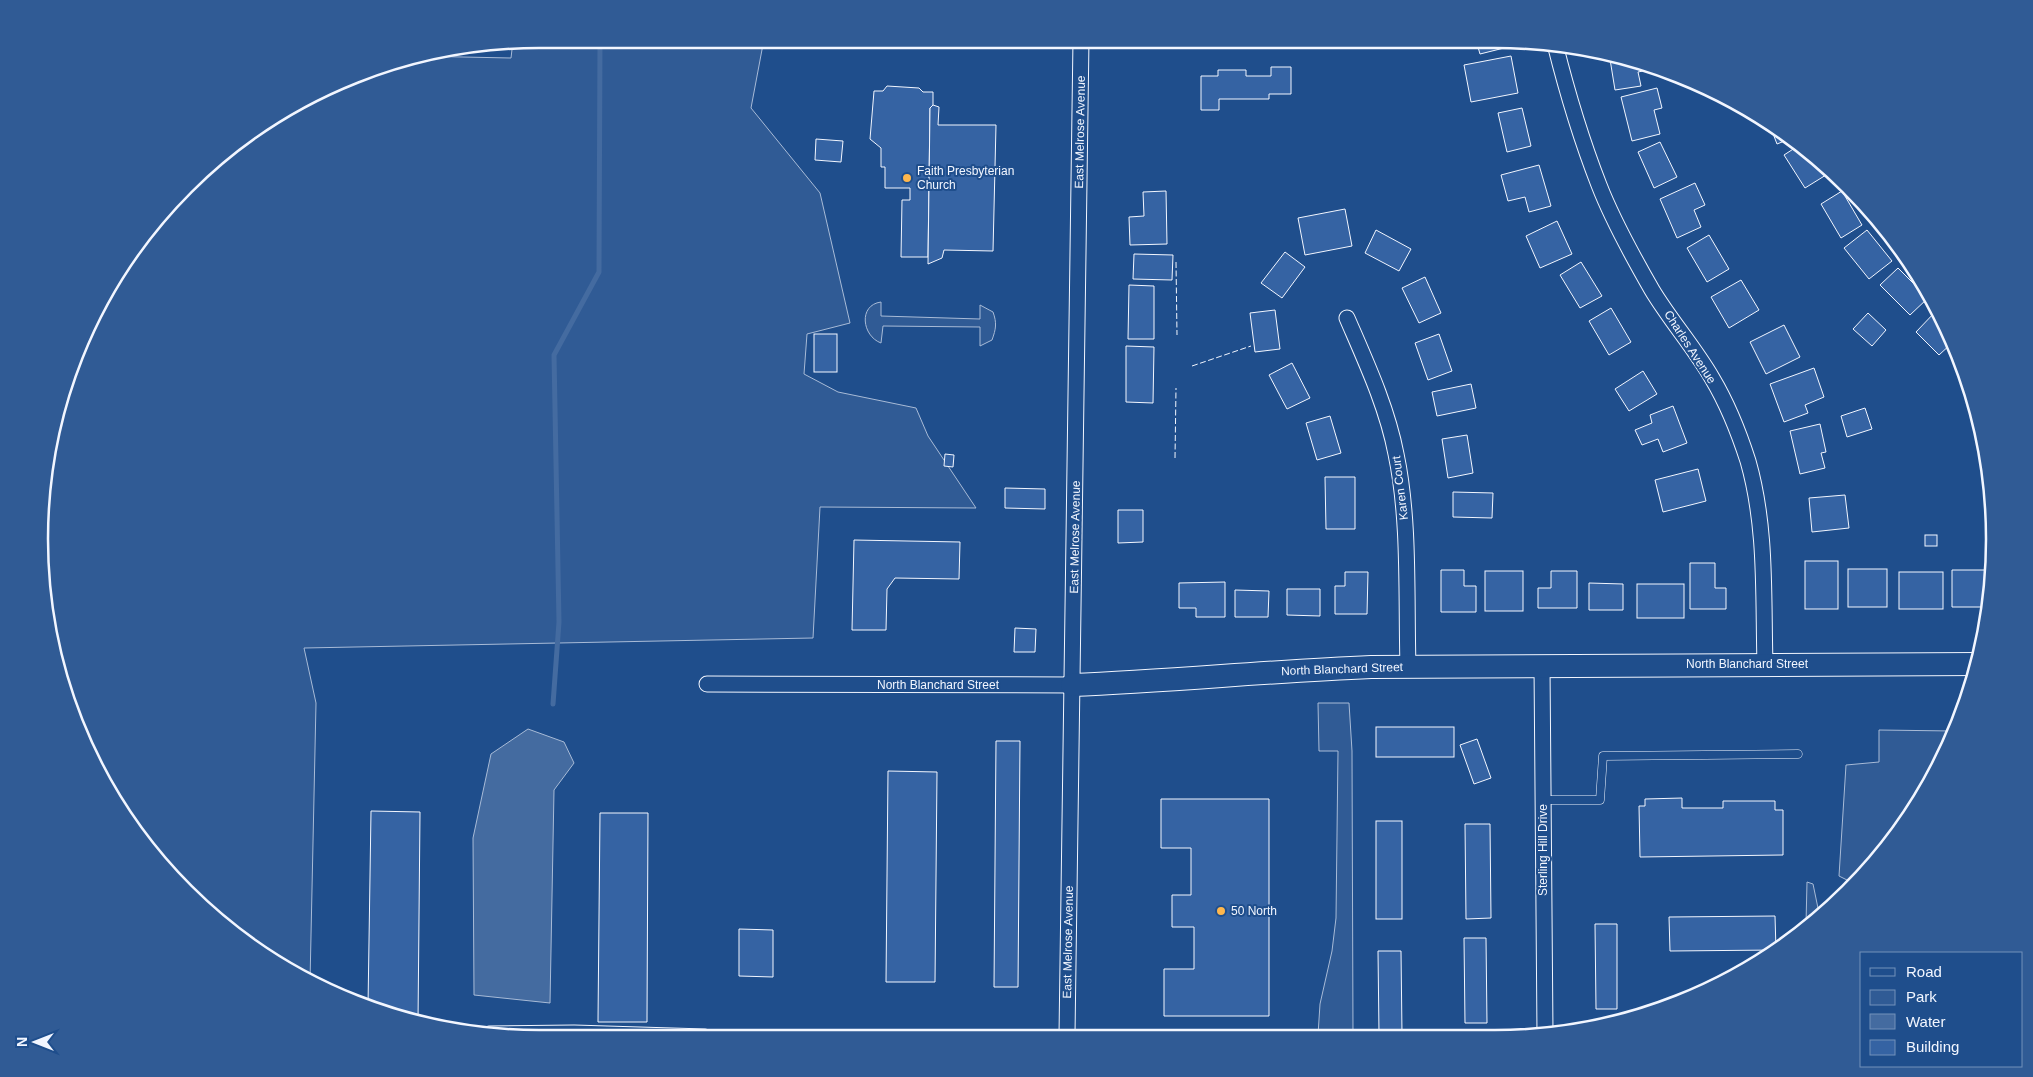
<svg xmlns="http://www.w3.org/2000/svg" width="2033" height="1077" font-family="Helvetica,sans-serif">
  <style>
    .green { fill: #305b95; stroke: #a8bbd7 }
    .water { fill: #446ba0; stroke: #a8bbd7 }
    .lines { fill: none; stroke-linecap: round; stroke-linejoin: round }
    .stream { stroke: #446ba0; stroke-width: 5 }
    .building { fill: #3563a3; stroke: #f2f6ff }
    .lane-casing { stroke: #f2f6ff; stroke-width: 9 }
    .street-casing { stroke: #f2f6ff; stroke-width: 17 }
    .secondary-casing { stroke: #f2f6ff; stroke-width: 24 }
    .lane { stroke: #1f4e8c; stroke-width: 8 }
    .street { stroke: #1f4e8c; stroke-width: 15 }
    .secondary { stroke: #1f4e8c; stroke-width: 22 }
    .fence { stroke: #f2f6ff; stroke-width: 1; stroke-dasharray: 6 2.5; stroke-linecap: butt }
    .poi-dot { fill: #ffb74d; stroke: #1f4e8c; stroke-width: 2 }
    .labels { text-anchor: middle; stroke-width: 4; stroke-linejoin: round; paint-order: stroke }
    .street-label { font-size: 12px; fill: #f2f6ff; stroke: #1f4e8c }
    .poi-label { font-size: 12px; fill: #f2f6ff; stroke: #1f4e8c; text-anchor: start }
    .rim { fill: none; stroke: #f2f6ff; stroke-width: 2.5 }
  </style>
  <rect width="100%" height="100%" fill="#1f4e8c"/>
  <g class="green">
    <polygon points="538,39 764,39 751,108 820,193 850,323 807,334 804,374 838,392 916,408 928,436 976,508 820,507 813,638 304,648 316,703 310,982 235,935 185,892 123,816 90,759 56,668 43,603 40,506 56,409 77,347 123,261 163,209 234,142 289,106 378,65 414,56 511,58 513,41"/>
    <path d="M881,302V316L980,319V305L993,312C997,323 996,329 992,340L980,346V327L883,326L881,343C862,336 858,305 881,302Z"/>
    <polygon points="1318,703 1349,703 1352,751 1353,1035 1318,1035 1320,1004 1332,951 1336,918 1338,751 1319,751"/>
    <polygon points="1879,730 1953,731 1943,760 1870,868 1856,881 1849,881 1839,876 1846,765 1879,762"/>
    <polygon points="1807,882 1813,884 1819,913 1806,924"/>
  </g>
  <polygon class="water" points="528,729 564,742 574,763 554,790 550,1003 474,995 473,838 491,754"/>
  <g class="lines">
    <polyline class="stream" points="553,704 559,622 554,355 599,272 600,39"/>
  </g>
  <g class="building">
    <polygon points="1476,40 1502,40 1504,48 1480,54"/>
    <polygon points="1609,53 1624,56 1647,65 1648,70 1638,72 1641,86 1615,90"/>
    <polygon points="1511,56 1518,93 1471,102 1464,65"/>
    <polygon points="1271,67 1291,67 1291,94 1269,94 1269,99 1219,99 1219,110 1201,110 1201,76 1218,76 1218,70 1246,70 1246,76 1271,76"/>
    <polygon points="887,86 919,88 923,92 933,92 933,105 930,108 928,257 901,257 902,200 910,200 910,188 885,188 885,167 881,167 881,148 870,139 874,91 883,91"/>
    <polygon points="1657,88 1662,108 1654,110 1660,134 1632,141 1621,97"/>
    <polygon points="933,105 939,107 938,125 996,125 993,251 944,250 942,258 928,264 930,108"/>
    <polygon points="1522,108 1531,146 1507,152 1498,113"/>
    <polygon points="1769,123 1792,138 1777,144"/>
    <polygon points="816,139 843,141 841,162 815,160"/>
    <polygon points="1660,142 1677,177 1654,188 1638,152"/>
    <polygon points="1801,144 1816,158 1826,175 1805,188 1784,155"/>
    <polygon points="1539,165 1551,206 1529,212 1525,197 1508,201 1501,175"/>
    <polygon points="1695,183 1705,205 1694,210 1701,227 1677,238 1660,199"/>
    <polygon points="1166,191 1167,244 1130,245 1129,217 1144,216 1143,192"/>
    <polygon points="1842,191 1862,225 1841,238 1821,204"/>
    <polygon points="1345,209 1352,246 1305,255 1298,218"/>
    <polygon points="1557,221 1572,254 1540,268 1526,236"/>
    <polygon points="1376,230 1411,249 1399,271 1365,253"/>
    <polygon points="1867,230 1892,261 1869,279 1844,248"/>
    <polygon points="1709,235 1729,269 1707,282 1687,248"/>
    <polygon points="1285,252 1305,267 1282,298 1261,283"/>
    <polygon points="1134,254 1173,255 1172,280 1133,279"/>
    <polygon points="1581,262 1602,296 1580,308 1560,275"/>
    <polygon points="1898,268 1928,298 1910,315 1880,285"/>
    <polygon points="1425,277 1441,313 1419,323 1402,288"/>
    <polygon points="1741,280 1759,310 1729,328 1711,297"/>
    <polygon points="1129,285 1154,286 1154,339 1128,339"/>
    <polygon points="1611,308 1631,342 1609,355 1589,321"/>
    <polygon points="1275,310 1280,349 1255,352 1250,313"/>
    <polygon points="1937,310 1952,343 1939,355 1916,332"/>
    <polygon points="1868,313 1886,330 1872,346 1853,329"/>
    <polygon points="1784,325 1800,357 1766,374 1750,342"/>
    <rect x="814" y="334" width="23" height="38"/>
    <polygon points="1439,334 1452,371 1428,380 1415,343"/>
    <polygon points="1126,346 1154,347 1153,403 1126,402"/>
    <polygon points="1292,363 1310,398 1287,409 1269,375"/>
    <polygon points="1814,368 1824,397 1805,405 1808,413 1784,422 1770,384"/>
    <polygon points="1643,371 1657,394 1629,411 1615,389"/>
    <polygon points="1967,375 1968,378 1970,386 1963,380"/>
    <polygon points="1471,384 1476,408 1437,416 1432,392"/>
    <polygon points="1673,406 1687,443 1663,452 1658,439 1642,445 1635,430 1652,423 1650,415"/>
    <polygon points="1865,408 1872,429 1847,437 1841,416"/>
    <polygon points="1330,416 1341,453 1317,460 1306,423"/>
    <polygon points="1820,424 1826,452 1821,453 1825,468 1800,474 1790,431"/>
    <polygon points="1467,435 1473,473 1448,478 1442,439"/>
    <polygon points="945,454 954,455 953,467 944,466"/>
    <polygon points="1698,469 1706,501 1663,512 1655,480"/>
    <polygon points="1325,477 1355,477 1355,529 1326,529"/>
    <polygon points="1005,488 1045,489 1045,509 1005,508"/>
    <polygon points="1453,492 1493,493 1492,518 1453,517"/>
    <polygon points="1845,495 1849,528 1812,532 1809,498"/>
    <polygon points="1118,510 1143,510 1143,542 1118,543"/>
    <rect x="1925" y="535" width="12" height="11"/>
    <polygon points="854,540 960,542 959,579 895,578 887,589 886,630 852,630"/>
    <rect x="1805" y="561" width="33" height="48"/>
    <polygon points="1690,563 1715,563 1715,588 1726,588 1726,609 1690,609"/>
    <rect x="1848" y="569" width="39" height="38"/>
    <polygon points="1441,570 1464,570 1464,586 1476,586 1476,612 1441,612"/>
    <polygon points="1952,570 1991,570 1987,607 1952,607"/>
    <rect x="1485" y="571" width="38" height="40"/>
    <polygon points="1551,571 1577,571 1577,608 1538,608 1538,588 1551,588"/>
    <polygon points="1345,572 1368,572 1367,614 1335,614 1335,586 1345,586"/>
    <rect x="1899" y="572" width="44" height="37"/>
    <polygon points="1225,582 1225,617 1196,617 1196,608 1179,608 1179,583"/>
    <polygon points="1589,583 1623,584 1623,610 1589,610"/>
    <rect x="1637" y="584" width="47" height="34"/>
    <polygon points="1287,589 1320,589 1320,616 1287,615"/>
    <polygon points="1235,590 1269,591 1268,617 1235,617"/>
    <polygon points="1015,628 1036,629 1035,652 1014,652"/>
    <rect x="1376" y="727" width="78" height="30"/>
    <polygon points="1477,739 1491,778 1474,784 1460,745"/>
    <polygon points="996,741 1020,741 1018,987 994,987"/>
    <polygon points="888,771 937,772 935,982 886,982"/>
    <polygon points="1682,798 1682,808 1723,808 1723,801 1775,801 1775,810 1783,810 1783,855 1640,857 1639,806 1645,806 1645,799"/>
    <polygon points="1161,799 1269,799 1269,1016 1164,1016 1164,969 1194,969 1194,927 1172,927 1172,895 1191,895 1191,848 1161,848"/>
    <polygon points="371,811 420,812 418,1023 409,1021 368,1006"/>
    <polygon points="600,813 648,813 647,1022 598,1022"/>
    <rect x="1376" y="821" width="26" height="98"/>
    <polygon points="1465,824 1490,824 1491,918 1466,919"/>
    <polygon points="1775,916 1776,950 1670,951 1669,917"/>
    <polygon points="1595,924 1617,924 1617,1009 1596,1009"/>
    <polygon points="739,929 773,930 773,977 739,976"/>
    <polygon points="1464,938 1486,938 1487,1023 1465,1023"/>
    <polygon points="1378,951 1401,951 1402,1034 1379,1034"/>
  </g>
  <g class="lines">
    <defs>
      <polyline id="lane" points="1543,800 1600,800 1603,756 1798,754"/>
      <g id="street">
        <path d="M1555,44C1567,92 1581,139 1599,185C1613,221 1633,257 1652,290C1670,320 1694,347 1712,378C1727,403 1739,433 1748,461C1767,527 1763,597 1765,664"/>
        <path d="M1347,318C1366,362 1387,407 1396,454C1410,520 1406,598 1408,667"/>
        <polyline points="1542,666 1545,1034"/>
        <polyline points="707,684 1072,685"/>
        <polyline points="489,1034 574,1033 705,1037"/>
        <polyline points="1067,1035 1081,39"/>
      </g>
      <path id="secondary" d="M1072,685C1172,681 1271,671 1371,667L1978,664"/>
    </defs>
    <use href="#lane" class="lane-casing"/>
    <use href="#street" class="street-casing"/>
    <use href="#secondary" class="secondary-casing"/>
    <use href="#lane" class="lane"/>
    <use href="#street" class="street"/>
    <use href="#secondary" class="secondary"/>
    <g class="fence">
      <polyline points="1176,262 1177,335"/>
      <polyline points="1192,366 1251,346"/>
      <polyline points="1175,458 1176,388"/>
    </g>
  </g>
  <g class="poi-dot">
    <circle cx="907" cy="178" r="5"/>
    <circle cx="1221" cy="911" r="5"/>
  </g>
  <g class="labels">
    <g class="street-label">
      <text transform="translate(1080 132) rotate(-89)" y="4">East Melrose Avenue</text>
      <text transform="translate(1690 347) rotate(57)" y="4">Charles Avenue</text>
      <text transform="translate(1400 488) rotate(-97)" y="4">Karen Court</text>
      <text transform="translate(1075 537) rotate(-89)" y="4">East Melrose Avenue</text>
      <text x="1747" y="668">North Blanchard Street</text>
      <text transform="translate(1342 669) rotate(-2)" y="4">North Blanchard Street</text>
      <text x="938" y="689">North Blanchard Street</text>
      <text transform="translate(1543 850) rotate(-90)" y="4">Sterling Hill Drive</text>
      <text transform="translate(1068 942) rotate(-89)" y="4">East Melrose Avenue</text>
    </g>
    <g class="poi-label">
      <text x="917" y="175">Faith Presbyterian<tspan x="917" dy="14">Church</tspan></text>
      <text x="1231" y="915">50 North</text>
    </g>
  </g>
  <path d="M0 0H2033V1077H0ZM539 48H1495A491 491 0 0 1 1986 539V539A491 491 0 0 1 1495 1030H539A491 491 0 0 1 48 539V539A491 491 0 0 1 539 48Z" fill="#305b95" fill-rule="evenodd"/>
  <path class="rim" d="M539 48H1495A491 491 0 0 1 1986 539V539A491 491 0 0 1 1495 1030H539A491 491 0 0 1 48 539V539A491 491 0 0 1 539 48Z"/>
  <rect x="1860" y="952" width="162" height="115" fill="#1f4e8c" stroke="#7391ba"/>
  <rect x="1870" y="968" width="25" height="8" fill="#1f4e8c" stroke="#7391ba"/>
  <text x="1906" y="977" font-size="15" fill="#f2f6ff">Road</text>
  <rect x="1870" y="990" width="25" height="15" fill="#305b95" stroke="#7391ba"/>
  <text x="1906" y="1002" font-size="15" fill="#f2f6ff">Park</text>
  <rect x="1870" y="1014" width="25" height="15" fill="#446ba0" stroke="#7391ba"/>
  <text x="1906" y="1027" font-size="15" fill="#f2f6ff">Water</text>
  <rect x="1870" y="1040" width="25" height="15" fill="#3563a3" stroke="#7391ba"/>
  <text x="1906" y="1052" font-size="15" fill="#f2f6ff">Building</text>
  <g transform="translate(35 1042) rotate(270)" stroke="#1f4e8c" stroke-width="4" paint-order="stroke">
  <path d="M0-4L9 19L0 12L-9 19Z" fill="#f2f6ff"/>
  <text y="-8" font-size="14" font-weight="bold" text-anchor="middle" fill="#f2f6ff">N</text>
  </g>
</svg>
